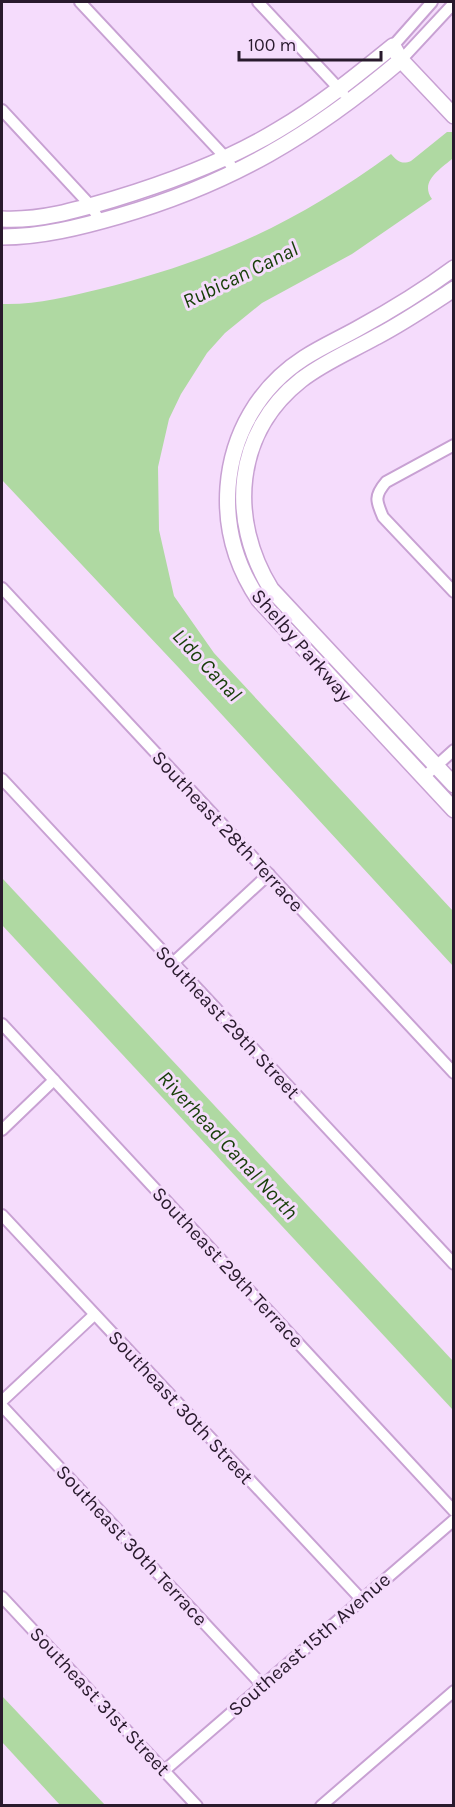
<svg xmlns="http://www.w3.org/2000/svg" width="455" height="1807" font-family="Karla,sans-serif">
  <style>
    .water { fill: #afd9a2 }
    .lines { fill: none; stroke-linecap: round; stroke-linejoin: round }
    .street-casing { stroke: #c8a1d3; stroke-width: 14 }
    .secondary-casing { stroke: #c8a1d3; stroke-width: 18 }
    .street { stroke: #fff; stroke-width: 10 }
    .secondary { stroke: #fff; stroke-width: 15 }
    .labels { text-anchor: middle; stroke-width: 6; stroke-linejoin: round; paint-order: stroke }
    .street-label { font-size: 20px; fill: #291a2d; stroke: #f5dcfc }
    .water-label { font-size: 21px; font-style: italic; fill: #163e07; stroke: #f5dcfc }
  </style>
  <rect width="100%" height="100%" fill="#f5dcfc"/>
  <g class="water">
    <path d="M447,132H453V158C441,169 419,181 432,199L352,254L262,303L225,333L207,353L181,394L169,419L158,467L159,530L174,596L214,653L453,911V966L179,668L2,480V304C36,305 67,297 100,289C213,261 297,223 391,154C397,161 402,165 411,161Z"/>
    <polygon points="2,878 453,1361 453,1410 2,925"/>
    <polygon points="2,1696 105,1805 60,1805 2,1742"/>
  </g>
  <g class="lines">
    <defs>
      <g id="street">
        <polyline points="80,2 226,158 235,172"/>
        <polyline points="258,2 343,93"/>
        <polyline points="393,46 432,2"/>
        <polyline points="401,60 454,3"/>
        <polyline points="2,110 91,206 100,221"/>
        <path d="M454,445L386,482C374,496 376,501 383,517L454,592"/>
        <polyline points="2,588 454,1073"/>
        <polyline points="424,777 454,750"/>
        <polyline points="2,779 454,1264"/>
        <polyline points="173,963 269,874"/>
        <polyline points="2,1024 454,1511"/>
        <polyline points="2,1130 54,1080"/>
        <polyline points="2,1215 361,1599"/>
        <polyline points="2,1401 94,1315"/>
        <polyline points="2,1406 262,1685"/>
        <polyline points="2,1597 197,1806"/>
        <polyline points="165,1770 454,1520"/>
        <polyline points="321,1806 454,1691"/>
      </g>
      <g id="secondary">
        <path d="M2,219C40,221 77,210 114,199C170,182 227,161 278,130C319,106 356,76 393,46L401,60L454,116"/>
        <path d="M2,237C41,237 81,227 119,216C230,184 313,135 401,60"/>
        <path d="M454,268C423,291 390,311 357,329C339,339 321,347 304,358C259,387 232,434 228,487C225,528 236,566 259,600L454,810"/>
        <path d="M454,289C428,306 403,323 376,337C351,351 324,362 301,380C234,433 228,519 271,589L454,785"/>
      </g>
    </defs>
    <use href="#street" class="street-casing"/>
    <use href="#secondary" class="secondary-casing"/>
    <use href="#street" class="street"/>
    <use href="#secondary" class="secondary"/>
  </g>
  <g class="labels">
    <g class="street-label">
      <text transform="translate(302 645) rotate(49)" y="7">Shelby Parkway</text>
      <text transform="translate(228 831) rotate(47)" y="7">Southeast 28th Terrace</text>
      <text transform="translate(228 1022) rotate(47)" y="7">Southeast 29th Street</text>
      <text transform="translate(228 1267) rotate(47)" y="7">Southeast 29th Terrace</text>
      <text transform="translate(181 1407) rotate(47)" y="7">Southeast 30th Street</text>
      <text transform="translate(132 1545) rotate(47)" y="7">Southeast 30th Terrace</text>
      <text transform="translate(309 1644) rotate(-41)" y="7">Southeast 15th Avenue</text>
      <text transform="translate(100 1701) rotate(47)" y="7">Southeast 31st Street</text>
    </g>
    <g class="water-label">
      <text transform="translate(240 275) rotate(-26)" y="7">Rubican Canal</text>
      <text transform="translate(207 665) rotate(47)" y="7">Lido Canal</text>
      <text transform="translate(228 1145) rotate(47)" y="7">Riverhead Canal North</text>
    </g>
  </g>
  <rect width="455" height="1807" fill="none" stroke="#291a2d" stroke-width="6"/>
  <path d="M239 51v9h142v-9" fill="none" stroke="#291a2d" stroke-width="3"/>
  <text x="248" y="51" font-size="18" fill="#291a2d" stroke="#f5dcfc" stroke-width="4.5" paint-order="stroke">100 m</text>
</svg>
